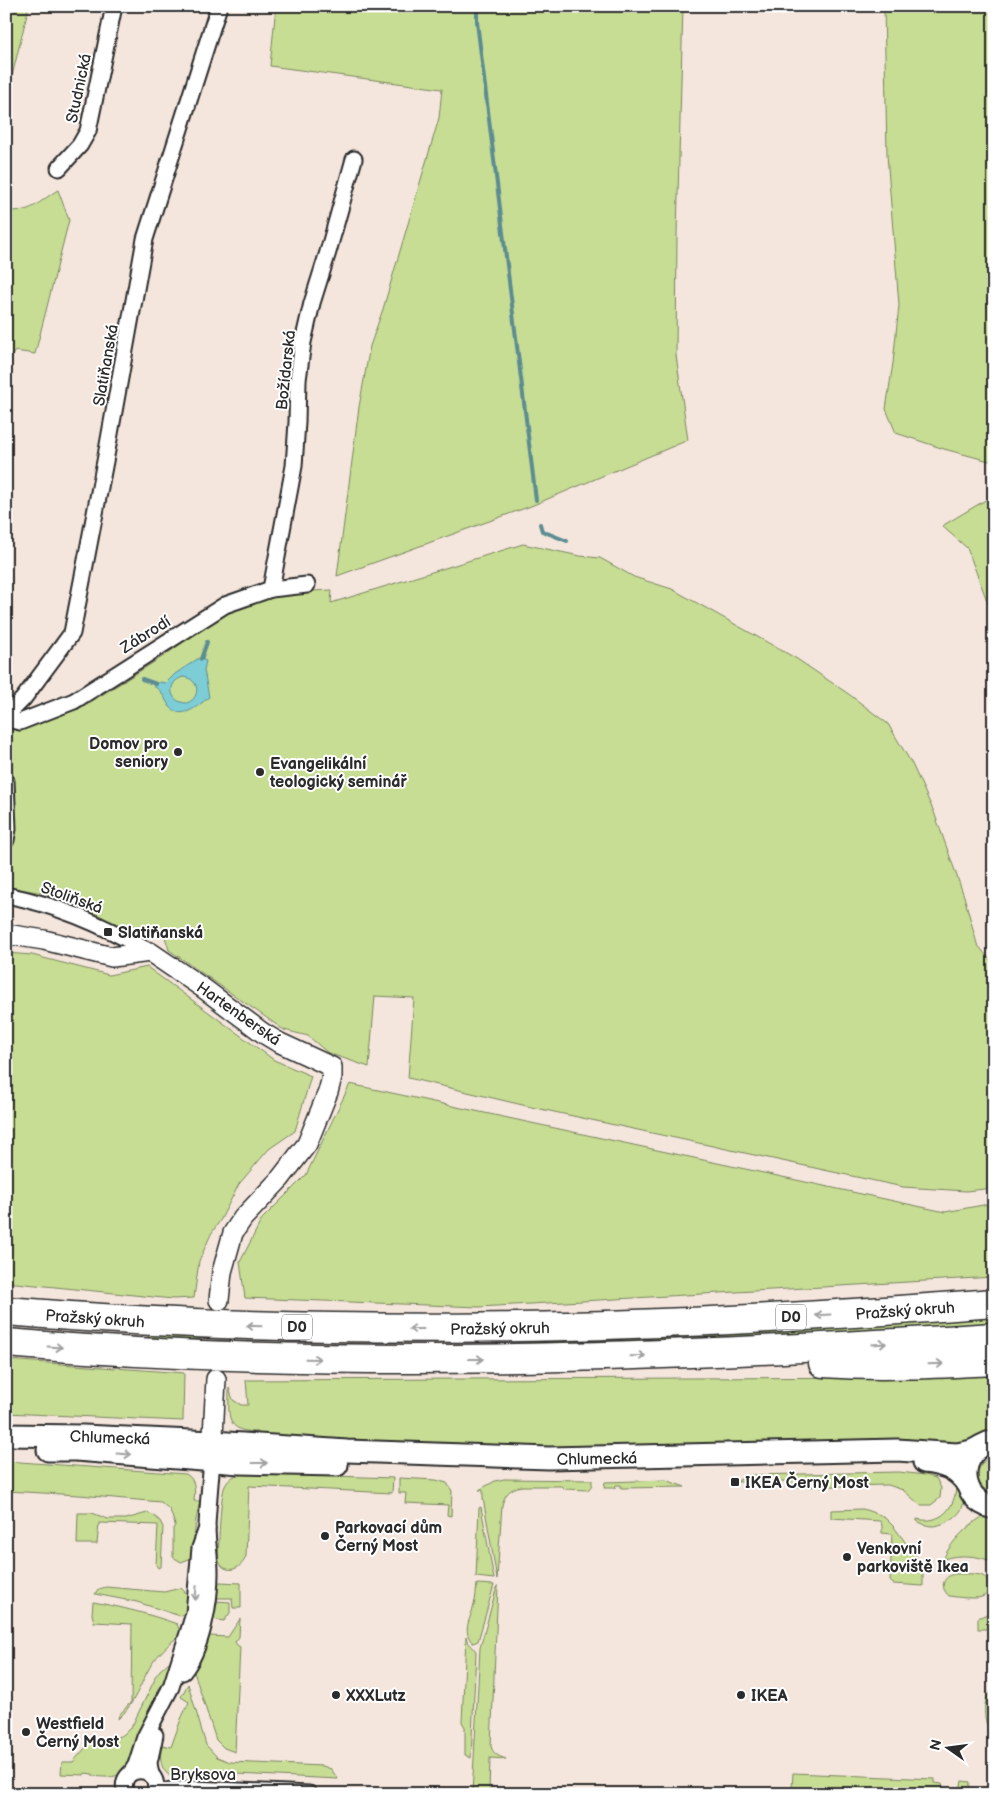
<svg xmlns="http://www.w3.org/2000/svg" width="1000" height="1800" font-family="'Balsamiq Sans',sans-serif">
  <style>
    .green { fill: #c7dd93; stroke: #79845f }
    .water { fill: #7dcdd7; stroke: #5c8c92; fill-rule: evenodd }
    .lines { fill: none; stroke-linecap: round; stroke-linejoin: round }
    .stream { stroke: #5c8c92; stroke-width: 4 }
    .minor-casing { stroke: #2b2b2b; stroke-width: 19 }
    .tertiary-casing { stroke: #2b2b2b; stroke-width: 22 }
    .secondary-casing { stroke: #2b2b2b; stroke-width: 25 }
    .motorway-casing { stroke: #2b2b2b; stroke-width: 31 }
    .minor { stroke: #fff; stroke-width: 15 }
    .tertiary { stroke: #fff; stroke-width: 19 }
    .secondary { stroke: #fff; stroke-width: 21 }
    .motorway { stroke: #fff; stroke-width: 28 }
    .oneway { stroke: #a0a0a0 }
    .poi-dot { fill: #2b2b2b; stroke: #fff; stroke-width: 2 }
    .labels { text-anchor: middle; stroke-width: 4; stroke-linejoin: round; paint-order: stroke }
    .shield { fill: #fff; stroke: #6b6b6b; stroke-width: 1 }
    .shield-label { font-size: 15px; font-weight: bold; fill: #2b2b2b }
    .street-label { font-size: 16px; fill: #2b2b2b; stroke: #fff }
    .poi-label { font-size: 16px; font-weight: bold; fill: #2b2b2b; stroke: #fff; text-anchor: start }
  </style>
  <rect width="100%" height="100%" fill="#f5e6dd"/>
  <filter id="ink" filterUnits="userSpaceOnUse"><feTurbulence type="fractalNoise" baseFrequency=".02" numOctaves="2"/><feDisplacementMap in="SourceGraphic" scale="10" xChannelSelector="R" yChannelSelector="G"/><feConvolveMatrix kernelMatrix="1 2 1 2 8 2 1 2 1" color-interpolation-filters="sRGB"/></filter>
  <g filter="url(#ink)">
    <g class="green">
      <polygon points="6,6 29,6 6,101"/>
      <polygon points="276,6 683,6 677,234 676,355 688,440 531,506 337,576 359,407 370,346 383,309 439,118 442,89 270,66"/>
      <polygon points="884,6 994,6 994,460 989,461 944,449 896,433 886,409 893,363 899,305 887,155"/>
      <path d="M58,190L69,220L35,354L15,351L6,366V210C33,214 37,202 58,190Z"/>
      <polygon points="994,495 994,619 967,548 942,526"/>
      <polygon points="523,544 580,556 600,558 634,577 672,589 797,659 850,695 888,724 912,764 934,812 964,896 977,944 994,965 994,1188 966,1191 903,1187 531,1107 408,1078 414,998 375,996 369,1067 328,1053 308,1036 284,1030 169,950 165,937 154,932 145,939 43,893 6,887 13,832 13,783 10,727 20,729 81,708 167,654 223,611 276,593 332,590 331,603"/>
      <polygon points="6,953 32,955 109,975 147,967 274,1060 311,1076 295,1131 269,1149 239,1184 221,1219 211,1234 199,1261 194,1298 173,1299 6,1282"/>
      <polygon points="350,1084 945,1212 994,1203 994,1277 479,1307 245,1298 240,1262 262,1219 306,1175"/>
      <polygon points="994,1314 994,1325 772,1337 529,1344 528,1338"/>
      <polygon points="148,1333 199,1334 199,1341 148,1338"/>
      <polygon points="6,1360 184,1373 183,1421 6,1413"/>
      <path d="M994,1372V1433L967,1445L579,1451L258,1438V1432C224,1432 229,1415 229,1388L233,1400L241,1405H248L246,1380L915,1377Z"/>
      <path d="M994,1455V1494C972,1487 973,1463 994,1455Z"/>
      <path d="M6,1461L186,1474C196,1480 195,1490 194,1501H200L196,1520L192,1558L181,1562L173,1557V1529L175,1525L170,1510L161,1502L79,1495L6,1491Z"/>
      <polygon points="899,1472 925,1475 936,1478 941,1488 940,1498 931,1505 920,1505 903,1490 888,1485 791,1487 791,1481 735,1482 749,1475"/>
      <path d="M244,1473L393,1478L392,1493L249,1486L246,1556C241,1572 222,1575 218,1558C219,1543 220,1496 225,1486C229,1478 236,1474 244,1473Z"/>
      <polygon points="399,1478 436,1480 447,1483 452,1491 451,1516 447,1515 448,1505 405,1503 406,1493 399,1493"/>
      <path d="M504,1479L592,1480V1485L588,1490L565,1489L561,1486H522C510,1488 505,1494 502,1505L497,1579L483,1498V1490H479L495,1481Z"/>
      <polygon points="666,1480 685,1487 621,1488 621,1485 616,1485 615,1488 604,1488 605,1482"/>
      <path d="M956,1485C958,1489 962,1495 963,1500C966,1514 944,1526 932,1526C926,1526 921,1523 917,1521V1519C941,1525 956,1507 956,1485Z"/>
      <polygon points="481,1507 494,1579 476,1577 479,1508"/>
      <polygon points="863,1509 883,1516 894,1527 923,1566 923,1586 893,1584 890,1581 892,1534 882,1533 882,1525 880,1521 831,1518 831,1510"/>
      <polygon points="78,1513 92,1513 108,1519 126,1519 147,1513 153,1515 160,1521 163,1527 161,1567 158,1568 156,1565 158,1525 99,1523 97,1544 77,1544"/>
      <path d="M988,1515H994V1563C981,1555 957,1554 944,1559C947,1545 974,1518 988,1515Z"/>
      <path d="M953,1574C962,1574 972,1573 980,1575C991,1578 993,1591 984,1596C979,1600 955,1597 949,1596C940,1588 942,1578 953,1574Z"/>
      <polygon points="219,1582 241,1583 241,1608 233,1608 232,1598 216,1598 216,1584"/>
      <path d="M477,1584L494,1585L478,1641L473,1643C461,1631 471,1618 474,1605C476,1598 476,1591 477,1584Z"/>
      <path d="M497,1586H498L491,1745C492,1754 498,1756 506,1759L490,1758L489,1794H472L480,1648Z"/>
      <polygon points="106,1587 164,1592 181,1588 190,1597 189,1611 180,1616 137,1602 95,1594 99,1589"/>
      <polygon points="215,1601 230,1602 230,1613 224,1621 212,1619"/>
      <path d="M93,1602C122,1607 149,1614 177,1624L181,1634C170,1643 159,1653 151,1665C140,1684 135,1704 118,1719L119,1715L131,1702L132,1624L94,1622L92,1614Z"/>
      <polygon points="994,1611 994,1629 978,1629 978,1618"/>
      <polygon points="240,1619 239,1637 235,1642 237,1645 240,1647 235,1752 224,1748 216,1740 194,1672 207,1638 210,1636 228,1637"/>
      <path d="M466,1637C468,1645 474,1646 476,1652L471,1758L465,1755V1727L462,1722Z"/>
      <path d="M169,1662H172V1664C164,1680 155,1695 148,1712C140,1731 139,1758 123,1772C115,1779 102,1777 93,1776V1774L85,1773L84,1775L61,1774L62,1762H73L93,1739H117V1737L123,1735L130,1728H131L155,1679L154,1678L160,1670Z"/>
      <path d="M188,1684L206,1745L217,1757L230,1762L323,1766L331,1769L338,1779L175,1771L174,1782H171L172,1778C160,1769 159,1759 162,1745L171,1747L181,1719L189,1702L181,1697Z"/>
      <path d="M994,1689V1726L987,1725C983,1714 983,1696 994,1689Z"/>
      <polygon points="793,1773 935,1779 935,1783 942,1784 943,1787 942,1794 815,1793 815,1790 792,1789"/>
      <polygon points="962,1781 970,1782 969,1794 959,1794"/>
    </g>
    <path class="water" d="M199,658L206,661L204,670L209,697C198,706 180,723 168,704C163,696 163,691 153,686L160,682L166,683L175,674ZM183,677C199,678 202,697 187,703C169,703 166,682 183,677Z"/>
    <g class="lines">
      <g class="stream">
        <polyline points="477,6 477,22 536,500"/>
        <polyline points="540,524 542,531 567,541"/>
        <polyline points="201,659 207,642"/>
        <polyline points="142,679 156,684"/>
      </g>
      <defs>
        <g id="minor">
          <polyline points="59,168 80,145 88,131 114,6"/>
          <polyline points="271,589 294,466 297,422 298,380 303,342 312,303 328,252 354,159"/>
          <polyline points="6,716 23,699 72,633 106,456 145,239 219,6"/>
          <polyline points="6,719 20,722 74,701 225,605 271,589 307,585"/>
          <polyline points="6,781 8,829 6,840"/>
          <path d="M6,895C58,905 104,925 150,952"/>
          <path d="M183,1672C202,1649 210,1602 210,1573C210,1557 207,1542 207,1526C208,1505 210,1483 212,1461"/>
          <polyline points="131,1773 136,1765 145,1737 171,1687 189,1630 194,1613 200,1548 207,1528"/>
          <polyline points="151,1775 149,1763 155,1735"/>
          <path d="M126,1794C115,1763 165,1763 154,1794"/>
          <path d="M157,1794C168,1788 181,1791 193,1789L309,1794"/>
        </g>
        <g id="tertiary">
          <polyline points="6,934 44,940 112,957 150,952 203,988 263,1033 278,1042 332,1067 332,1077 328,1092 307,1144 280,1179 243,1218 233,1233 222,1272 219,1300"/>
          <polyline points="212,1455 216,1379"/>
        </g>
        <g id="secondary">
          <polyline points="6,1435 83,1436 213,1442 347,1451 549,1458 897,1450 957,1454 972,1451 980,1447"/>
          <path d="M994,1441C956,1449 957,1500 994,1508"/>
          <polyline points="48,1450 76,1450 240,1463 337,1465"/>
          <path d="M924,1462C942,1464 956,1468 967,1484"/>
        </g>
        <g id="motorway">
          <path d="M6,1311C335,1339 665,1329 994,1303"/>
          <path d="M6,1343C335,1371 665,1358 994,1337"/>
          <path d="M823,1363C880,1367 937,1364 994,1361"/>
        </g>
      </defs>
      <use href="#minor" class="minor-casing"/>
      <use href="#tertiary" class="tertiary-casing"/>
      <use href="#secondary" class="secondary-casing"/>
      <use href="#motorway" class="motorway-casing"/>
      <use href="#minor" class="minor"/>
      <use href="#tertiary" class="tertiary"/>
      <use href="#secondary" class="secondary"/>
      <use href="#motorway" class="motorway"/>
    </g>
    <defs><path id="oneway-shaft" d="M-6 0H5M1.5-3L5.5 0L1.5 3" fill="none" stroke-width="1.6" stroke-linecap="round" stroke-linejoin="round" transform="scale(1.25)"/></defs>
    <g class="oneway">
      <use href="#oneway-shaft" transform="translate(823 1315) rotate(177)"/>
      <use href="#oneway-shaft" transform="translate(254 1326) rotate(-178)"/>
      <use href="#oneway-shaft" transform="translate(416 1329) rotate(-180)"/>
      <use href="#oneway-shaft" transform="translate(879 1344) rotate(-4)"/>
      <use href="#oneway-shaft" transform="translate(55 1347) rotate(4)"/>
      <use href="#oneway-shaft" transform="translate(638 1356) rotate(-2)"/>
      <use href="#oneway-shaft" transform="translate(313 1359) rotate(1)"/>
      <use href="#oneway-shaft" transform="translate(476 1359)"/>
      <use href="#oneway-shaft" transform="translate(936 1364) rotate(-2)"/>
      <use href="#oneway-shaft" transform="translate(124 1454) rotate(4)"/>
      <use href="#oneway-shaft" transform="translate(260 1463)"/>
      <use href="#oneway-shaft" transform="translate(196 1593) rotate(95)"/>
    </g>
  </g>
  <g class="poi-dot">
    <circle cx="178" cy="752" r="5"/>
    <circle cx="260" cy="772" r="5"/>
    <rect x="103" y="927" width="10" height="10" rx="2.5"/>
    <rect x="730" y="1477" width="10" height="10" rx="2.5"/>
    <circle cx="325" cy="1536" r="5"/>
    <circle cx="847" cy="1557" r="5"/>
    <circle cx="336" cy="1695" r="5"/>
    <circle cx="741" cy="1695" r="5"/>
    <circle cx="26" cy="1732" r="5"/>
  </g>
  <g class="labels">
    <g class="shield">
      <rect x="776" y="1304.5" width="30" height="25" rx="4"/>
      <rect x="282" y="1314.5" width="30" height="25" rx="4"/>
    </g>
    <g class="shield-label">
      <text x="791" y="1322">D0</text>
      <text x="297" y="1332">D0</text>
    </g>
    <g class="street-label">
      <text transform="translate(78 88) rotate(-78)" y="6">Studnická</text>
      <text transform="translate(105 365) rotate(-80)" y="6">Slatiňanská</text>
      <text transform="translate(285 370) rotate(-84)" y="6">Božídarská</text>
      <text transform="translate(145 634) rotate(-32)" y="6">Zábrodí</text>
      <text transform="translate(72 897) rotate(20)" y="6">Stoliňská</text>
      <text transform="translate(239 1013) rotate(35)" y="6">Hartenberská</text>
      <text transform="translate(905 1310) rotate(-4)" y="6">Pražský okruh</text>
      <text transform="translate(95 1318) rotate(4)" y="6">Pražský okruh</text>
      <text transform="translate(500 1328) rotate(-1)" y="6">Pražský okruh</text>
      <text transform="translate(110 1437) rotate(2)" y="6">Chlumecká</text>
      <text transform="translate(597 1458) rotate(-1)" y="6">Chlumecká</text>
      <text x="203" y="1780">Bryksova</text>
    </g>
    <g class="poi-label">
      <text x="168" y="749" text-anchor="end">Domov pro<tspan x="168" dy="18">seniory</tspan></text>
      <text x="270" y="769">Evangelikální<tspan x="270" dy="18">teologický seminář</tspan></text>
      <text x="118" y="938">Slatiňanská</text>
      <text x="745" y="1488">IKEA Černý Most</text>
      <text x="335" y="1533">Parkovací dům<tspan x="335" dy="18">Černý Most</tspan></text>
      <text x="857" y="1554">Venkovní<tspan x="857" dy="18">parkoviště Ikea</tspan></text>
      <text x="346" y="1701">XXXLutz</text>
      <text x="751" y="1701">IKEA</text>
      <text x="36" y="1729">Westfield<tspan x="36" dy="18">Černý Most</tspan></text>
    </g>
  </g>
  <rect width="1000" height="1800" fill="none" stroke="#fff" stroke-width="25"/>
  <rect x="12" y="12" width="975" height="1775" fill="none" stroke="#2b2b2b" stroke-width="2" filter="url(#ink)"/>
  <g transform="translate(948 1748) rotate(284)" stroke="#ffffff" stroke-width="4" paint-order="stroke">
  <path d="M0-4L9 19L0 12L-9 19Z" fill="#2b2b2b"/>
  <text y="-8" font-size="14" font-weight="bold" text-anchor="middle" fill="#2b2b2b">N</text>
  </g>
</svg>
